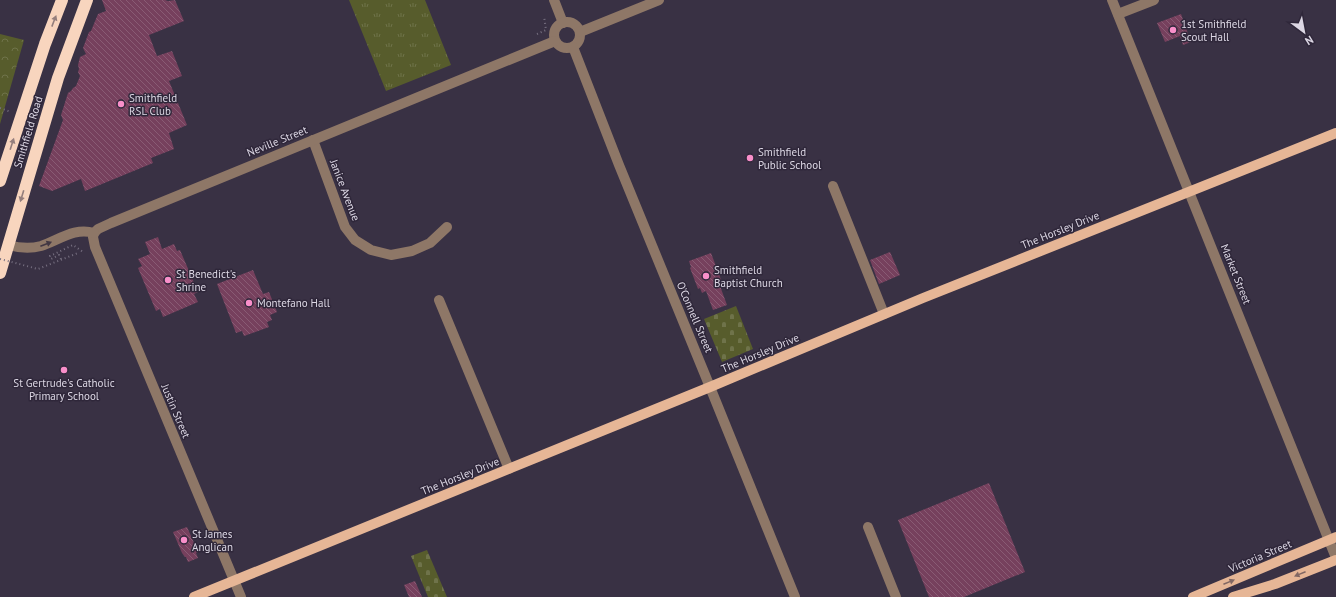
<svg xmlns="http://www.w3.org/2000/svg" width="1336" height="597" font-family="'PT Sans',sans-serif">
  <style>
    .grass { fill: url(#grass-tufts) }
    .forest { fill: url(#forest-crowns) }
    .cemetery { fill: url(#cemetery-stones) }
    .building { fill: url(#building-back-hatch) }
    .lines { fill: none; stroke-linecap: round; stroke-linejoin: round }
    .path { stroke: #777081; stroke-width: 2; stroke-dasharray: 1 3; stroke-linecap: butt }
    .minor { stroke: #8e7767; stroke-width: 10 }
    .major { stroke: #e6b696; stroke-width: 10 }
    .highway { stroke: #f8d5be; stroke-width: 12 }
    .path-bridge { stroke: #777081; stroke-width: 2; stroke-dasharray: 1 3; stroke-linecap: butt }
    .oneway { fill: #947e7c }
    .oneway2 { fill: #423743 }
    .oneway3 { fill: #816763 }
    .poi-dot { fill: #f98fca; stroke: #2f273a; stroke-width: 1.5 }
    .labels { text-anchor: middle; stroke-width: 3; stroke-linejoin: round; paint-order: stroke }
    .poi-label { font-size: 11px; fill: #dcd7e4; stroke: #2f273a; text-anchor: start }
    .street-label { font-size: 11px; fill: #dcd7e4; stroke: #2f273a }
  </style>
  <defs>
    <pattern id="grass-tufts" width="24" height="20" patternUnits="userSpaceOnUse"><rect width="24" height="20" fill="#575c2c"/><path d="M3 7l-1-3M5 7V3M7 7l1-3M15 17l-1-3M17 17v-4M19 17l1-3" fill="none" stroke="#6f734a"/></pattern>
    <pattern id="forest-crowns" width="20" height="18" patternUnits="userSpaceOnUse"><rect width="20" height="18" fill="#575c2c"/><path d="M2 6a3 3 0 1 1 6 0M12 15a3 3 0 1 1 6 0" fill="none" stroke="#6f734a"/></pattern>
    <pattern id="cemetery-stones" width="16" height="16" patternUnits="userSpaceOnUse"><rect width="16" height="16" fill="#575c2c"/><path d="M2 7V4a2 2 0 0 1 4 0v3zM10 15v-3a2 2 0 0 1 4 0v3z" fill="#6f734a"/></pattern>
    <pattern id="building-back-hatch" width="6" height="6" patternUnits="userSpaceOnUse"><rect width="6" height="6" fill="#76405d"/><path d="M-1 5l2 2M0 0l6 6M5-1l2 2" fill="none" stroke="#895b74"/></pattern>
  </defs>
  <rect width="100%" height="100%" fill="#393144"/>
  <polygon class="grass" points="349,0 425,0 451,65 386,91"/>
  <polygon class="forest" points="0,34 24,40 0,124"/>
  <g class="cemetery">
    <polygon points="736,306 753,349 722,362 704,319"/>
    <polygon points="427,550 447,597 428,597 411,556"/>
  </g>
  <g class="building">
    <polygon points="102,0 165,0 168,1 175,0 184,21 149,35 157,56 172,51 182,76 169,81 187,125 169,133 174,149 151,158 153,163 85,191 81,179 52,191 39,186 63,120 61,115 68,93 71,91 73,88 76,86 80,76 78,72 79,69 78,65 80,57 86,54 83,48 89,32 91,31 98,14 106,11"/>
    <polygon points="1181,14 1191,42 1183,45 1180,36 1165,42 1157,23"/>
    <polygon points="158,237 162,249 174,244 177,251 180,250 198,292 194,294 198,302 163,317 160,309 156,311 138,268 142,266 138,259 150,254 145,242"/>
    <polygon points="890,252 900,275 879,284 870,260"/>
    <polygon points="711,253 723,285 720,286 727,305 713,310 706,291 702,293 700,288 698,289 690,268 691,267 689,261"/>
    <polygon points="253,270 263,294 269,292 277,312 270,315 272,320 267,322 269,327 244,336 242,331 236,333 217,284"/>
    <polygon points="989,483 1025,572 964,597 929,597 898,520"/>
    <polygon points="187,527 198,552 196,553 198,558 188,562 186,557 185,557 182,553 173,532"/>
    <polygon points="415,581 422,597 409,597 404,585"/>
  </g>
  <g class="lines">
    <g class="path">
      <polyline points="537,34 546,30 544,16"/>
      <polyline points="0,108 11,112"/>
      <polyline points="61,259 59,255 51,259 50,256 73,245 83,252"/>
    </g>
    <g class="minor">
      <polyline points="554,0 563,23"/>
      <polyline points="1112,0 1336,558"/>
      <polyline points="1118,14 1154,0"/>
      <circle cx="567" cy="35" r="13"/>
      <polyline points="580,32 659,0"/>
      <polyline points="573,47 619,165 710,387 795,597"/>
      <polyline points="313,140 345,227 355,240 371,250 391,255 412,251 430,243 447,227"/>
      <polyline points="833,186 884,314"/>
      <polyline points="94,233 98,229 111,223 555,41"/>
      <polyline points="94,233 93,237 95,247 241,597"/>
      <path d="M8,245C19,248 30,249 41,246C59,240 75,227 94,233"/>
      <polyline points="439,300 509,469"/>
      <polyline points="868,527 896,597"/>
    </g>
    <g class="major">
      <polyline points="194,597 710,387 923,298 1336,133"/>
      <polyline points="1193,597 1336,537"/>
      <polyline points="1233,597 1275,584 1336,560"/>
    </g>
    <g class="highway">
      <polyline points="0,181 45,44 62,0"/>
      <polyline points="0,273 58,78 87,0"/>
    </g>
    <polyline class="path-bridge" points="0,259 38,269 78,253"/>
  </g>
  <defs><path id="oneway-solid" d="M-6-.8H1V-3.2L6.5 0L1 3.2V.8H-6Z"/></defs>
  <g class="oneway">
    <use href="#oneway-solid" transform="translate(54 21) rotate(-69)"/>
    <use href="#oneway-solid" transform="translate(12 144) rotate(-72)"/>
    <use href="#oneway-solid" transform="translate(22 196) rotate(107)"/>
  </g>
  <use class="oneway2" href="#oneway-solid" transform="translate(46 244) rotate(-21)"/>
  <g class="oneway3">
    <use href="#oneway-solid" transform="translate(1300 574) rotate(158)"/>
    <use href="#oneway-solid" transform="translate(1229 582) rotate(-22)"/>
  </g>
  <g class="poi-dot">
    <circle cx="1173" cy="30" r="4"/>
    <circle cx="121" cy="104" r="4"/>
    <circle cx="750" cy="158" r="4"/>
    <circle cx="706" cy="276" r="4"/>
    <circle cx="168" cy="280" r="4"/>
    <circle cx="249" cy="303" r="4"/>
    <circle cx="64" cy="370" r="4"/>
    <circle cx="184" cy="540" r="4"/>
  </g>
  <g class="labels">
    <g class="poi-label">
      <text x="1181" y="28">1st Smithfield<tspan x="1181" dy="13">Scout Hall</tspan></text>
      <text x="129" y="102">Smithfield<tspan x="129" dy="13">RSL Club</tspan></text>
      <text x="758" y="156">Smithfield<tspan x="758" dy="13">Public School</tspan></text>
      <text x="714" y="274">Smithfield<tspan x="714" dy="13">Baptist Church</tspan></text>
      <text x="176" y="278">St Benedict's<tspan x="176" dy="13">Shrine</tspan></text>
      <text x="257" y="307">Montefano Hall</text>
      <text x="64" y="387" text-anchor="middle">St Gertrude's Catholic<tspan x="64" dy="13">Primary School</tspan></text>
      <text x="192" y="538">St James<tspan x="192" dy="13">Anglican</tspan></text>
    </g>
    <g class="street-label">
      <text transform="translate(28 132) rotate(-73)" y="4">Smithfield Road</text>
      <text transform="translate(277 141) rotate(-22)" y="4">Neville Street</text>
      <text transform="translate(345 190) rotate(69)" y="4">Janice Avenue</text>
      <text transform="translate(1060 230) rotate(-22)" y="4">The Horsley Drive</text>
      <text transform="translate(1236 274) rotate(68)" y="4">Market Street</text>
      <text transform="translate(695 317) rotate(67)" y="4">O'Connell Street</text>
      <text transform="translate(760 353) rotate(-23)" y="4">The Horsley Drive</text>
      <text transform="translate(176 411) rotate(67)" y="4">Justin Street</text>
      <text transform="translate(460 476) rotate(-22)" y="4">The Horsley Drive</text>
      <text transform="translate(1260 556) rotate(-23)" y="4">Victoria Street</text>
    </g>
  </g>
  <g transform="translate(1304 32) rotate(148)" stroke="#2f273a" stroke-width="3" paint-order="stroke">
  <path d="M0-3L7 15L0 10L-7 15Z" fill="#dcd7e4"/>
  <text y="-6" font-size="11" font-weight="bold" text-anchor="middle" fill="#dcd7e4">N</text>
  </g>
</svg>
